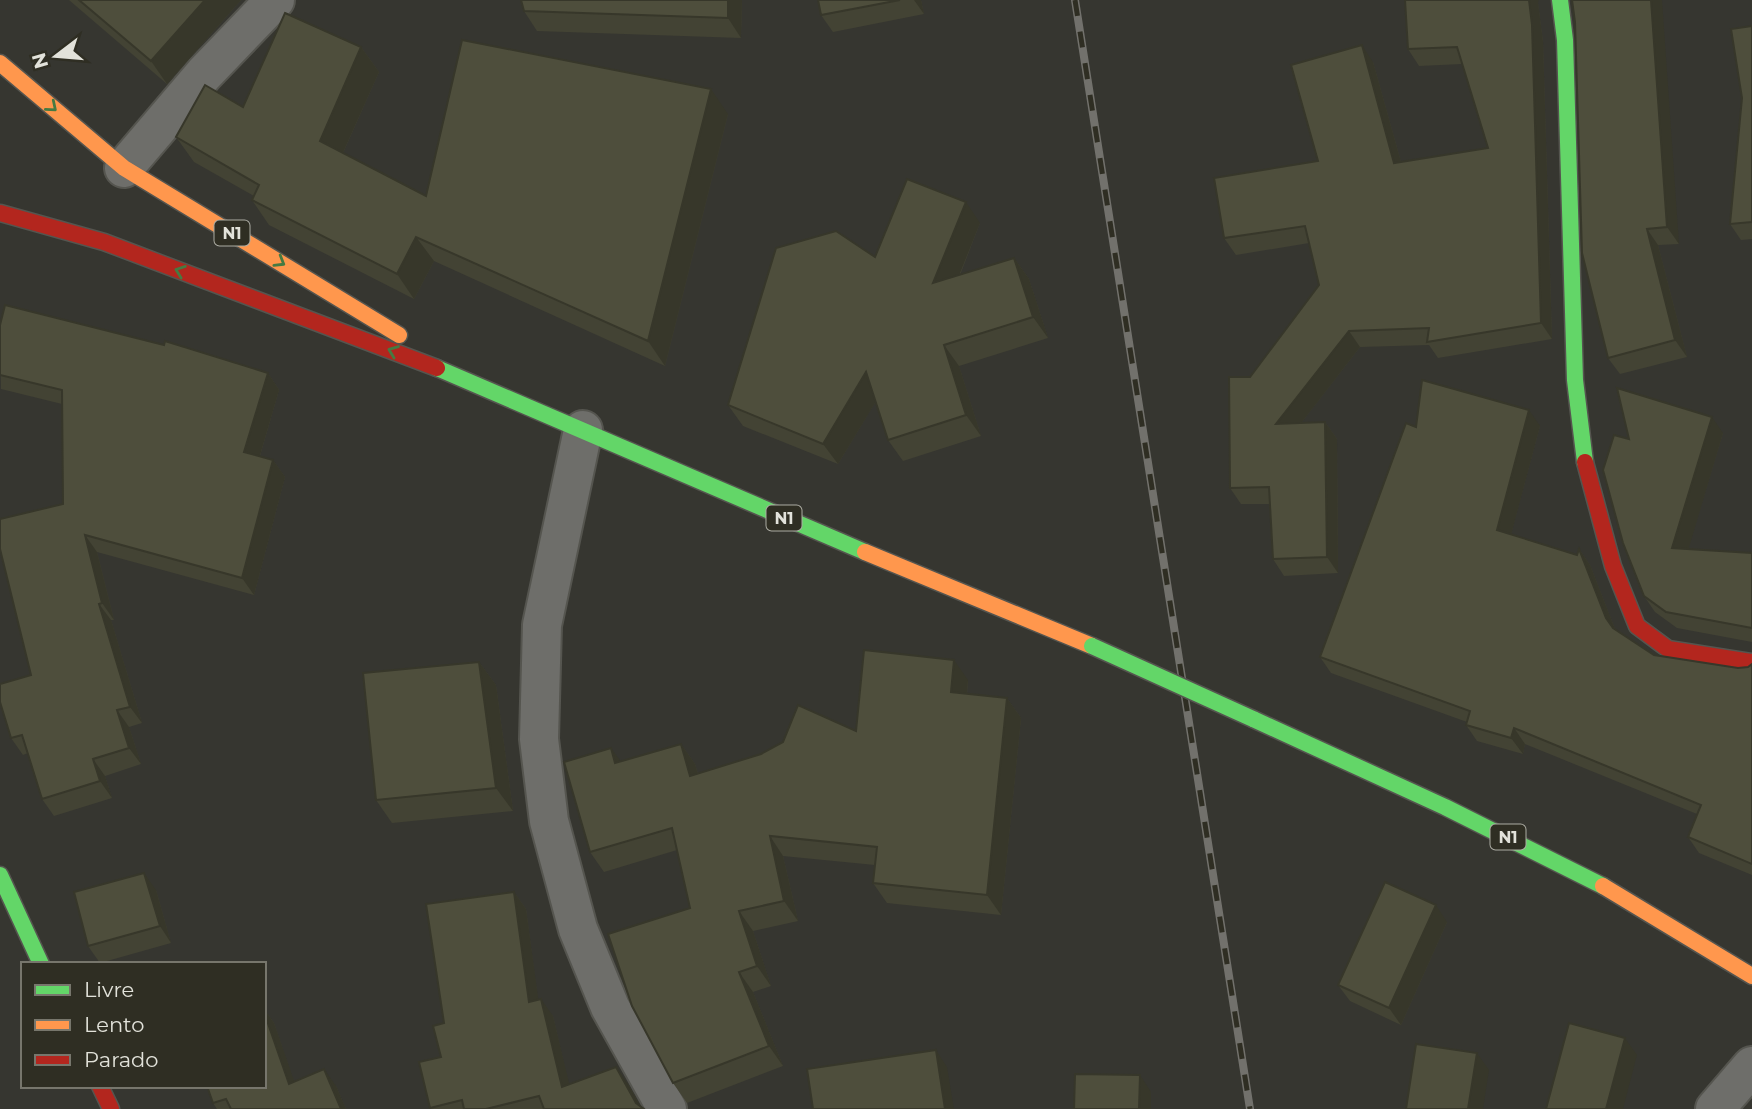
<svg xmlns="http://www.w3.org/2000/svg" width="1752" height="1109" font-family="Montserrat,sans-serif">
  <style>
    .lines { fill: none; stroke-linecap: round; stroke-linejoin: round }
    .street-casing { stroke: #55554f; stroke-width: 42 }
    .fast-casing { stroke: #55554f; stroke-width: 19 }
    .slow-casing { stroke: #55554f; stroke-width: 19 }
    .jam-casing { stroke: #55554f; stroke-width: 19 }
    .street { stroke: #6e6e6a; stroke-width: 38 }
    .fast { stroke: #63d668; stroke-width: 16 }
    .slow { stroke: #ff974d; stroke-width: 16 }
    .jam { stroke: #b3261e; stroke-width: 16 }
    .rail-casing { stroke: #72716c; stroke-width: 8 }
    .rail { stroke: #2f2e23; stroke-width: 5; stroke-dasharray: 16; stroke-linecap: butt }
    .fast-bridge-casing { stroke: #55554f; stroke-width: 19; stroke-linecap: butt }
    .fast-bridge { stroke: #63d668; stroke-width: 16 }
    .wall { fill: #434334 }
    .shaded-wall { fill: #37372a }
    .building { fill: #4e4e3c; stroke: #37372a; stroke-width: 2 }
    .oneway { stroke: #467a42 }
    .labels { text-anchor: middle; stroke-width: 5; stroke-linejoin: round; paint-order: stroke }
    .shield { fill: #2f2e23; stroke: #acaca3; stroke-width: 2 }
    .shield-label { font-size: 16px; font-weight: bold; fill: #e2e2da }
  </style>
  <rect width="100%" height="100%" fill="#363630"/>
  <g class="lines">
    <defs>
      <g id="street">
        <polyline points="124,168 204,74 275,0"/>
        <polyline points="583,430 542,625 539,739 549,821 578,929 610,1007 667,1109"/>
        <polyline points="1715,1109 1752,1066"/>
      </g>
      <g id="fast">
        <polyline points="1560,0 1565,40 1575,380 1585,462"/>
        <polyline points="437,368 865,552"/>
        <polyline points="1253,719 1445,807 1603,886"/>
        <polyline points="0,875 41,964"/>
      </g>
      <g id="slow">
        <polyline points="0,63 124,168 399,335"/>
        <polyline points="865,552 1092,646"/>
        <polyline points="1603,886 1752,976"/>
      </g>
      <g id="jam">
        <polyline points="0,213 104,242 437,368"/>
        <polyline points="1585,462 1613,566 1637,626 1668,649 1752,662"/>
        <polyline points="100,1086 111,1109"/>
      </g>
    </defs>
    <use href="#street" class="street-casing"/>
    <use href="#fast" class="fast-casing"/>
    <use href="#slow" class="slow-casing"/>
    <use href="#jam" class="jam-casing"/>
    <use href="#street" class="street"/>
    <use href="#fast" class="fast"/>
    <use href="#slow" class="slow"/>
    <use href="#jam" class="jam"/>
    <defs>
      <polyline id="rail" points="1075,0 1250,1109"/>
    </defs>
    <use href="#rail" class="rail-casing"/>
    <use href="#rail" class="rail"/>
    <defs>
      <polyline id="fast-bridge" points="1092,646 1253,719"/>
    </defs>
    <use href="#fast-bridge" class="fast-bridge-casing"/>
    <use href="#fast-bridge" class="fast-bridge"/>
  </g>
  <g class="wall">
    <polygon points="69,0 241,0 167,84"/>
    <polygon points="521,0 742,0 741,38 537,31 524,11"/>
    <polygon points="818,0 921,0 924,14 833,32 821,15"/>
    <polygon points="1538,3 1543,42 1552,339 1438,358 1429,345 1360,347 1301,423 1325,422 1337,439 1338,573 1284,576 1273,559 1270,504 1241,504 1230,488 1250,377 1319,285 1309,243 1236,255 1224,238 1318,161 1373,62 1401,162 1488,148 1462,64 1419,66 1408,49"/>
    <polygon points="1575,22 1679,244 1658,245 1687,357 1620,374 1608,358"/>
    <polygon points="1752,26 1752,239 1741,240 1730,224"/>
    <polygon points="361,47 379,72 343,153 426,196 728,114 665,366 434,261 414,299 269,225 252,200 254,196 194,162 176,137 243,107"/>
    <polygon points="980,223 960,275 1014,258 1029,279 1048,338 959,366 981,436 903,461 888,440 876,401 838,464 743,426 728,405 875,257"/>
    <polygon points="0,325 268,373 279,390 260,456 273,460 285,477 254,595 97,552 114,620 111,620 142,723 129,727 141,764 105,776 112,798 54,816 42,799 28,753 23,755 11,738 31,675 63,504 62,404 1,389"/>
    <polygon points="1540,426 1511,534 1577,555 1579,549 1590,565 1615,629 1654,655 1738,668 1748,667 1752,664 1752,875 1699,853 1688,837 1697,814 1525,744 1523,754 1477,741 1466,725 1467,722 1331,673 1320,657 1416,427"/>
    <polygon points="1723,433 1688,549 1752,553 1752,642 1677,628 1655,612 1644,596 1629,439"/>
    <polygon points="479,662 496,685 513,811 392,823 376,800"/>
    <polygon points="968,680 967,694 1007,698 1021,718 1001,915 887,903 873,883 875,865 783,856 798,921 753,931 771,986 753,992 783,1066 687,1103 673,1083 690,908 677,850 604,872 590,852 621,762 681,744 695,764 698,774 856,731"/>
    <polygon points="156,890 171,943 100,963 88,946"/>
    <polygon points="514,892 526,909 538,1000 553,1016 569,1085 628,1084 640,1106 644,1109 431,1109 430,1108 441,1057 444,1023"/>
    <polygon points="1447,922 1401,1025 1350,1001 1338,985"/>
    <polygon points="264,1009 274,1023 294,1082 336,1086 346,1109 217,1109 213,1103 264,1086"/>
  </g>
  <g class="shaded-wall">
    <polygon points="205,0 241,0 167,84 151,61"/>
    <polygon points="728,0 742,0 741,38 728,18"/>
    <polygon points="914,0 921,0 924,14"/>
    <polygon points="1529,0 1539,0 1538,3 1543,42 1552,339 1541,323"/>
    <polygon points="1651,0 1662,0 1679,244 1667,227"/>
    <polygon points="1362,45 1373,62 1406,180 1394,163"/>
    <polygon points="361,47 379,72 337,166 320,141"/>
    <polygon points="711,89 728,114 665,366 648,341"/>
    <polygon points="966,202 980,223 948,303 933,283"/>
    <polygon points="1647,229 1658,245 1687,357 1675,340"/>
    <polygon points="416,237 434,261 414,299 397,274"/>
    <polygon points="1014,258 1029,279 1048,338 1033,317"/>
    <polygon points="1349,331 1360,347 1288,440 1276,424"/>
    <polygon points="944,345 959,366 981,436 966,415"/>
    <polygon points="866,372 881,393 838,464 823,444"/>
    <polygon points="268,373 279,390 256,469 244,452"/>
    <polygon points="1529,410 1540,426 1508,546 1497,530"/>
    <polygon points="1712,417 1723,433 1684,564 1672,548"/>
    <polygon points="1325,422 1337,439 1338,573 1327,557"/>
    <polygon points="273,460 285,477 254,595 242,578"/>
    <polygon points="85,535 97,552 114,620 102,603"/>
    <polygon points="1579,549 1590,565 1617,634 1606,618"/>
    <polygon points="99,604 111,620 142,723 130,707"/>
    <polygon points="954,660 968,680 965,712 951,692"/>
    <polygon points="479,662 496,685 513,811 496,788"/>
    <polygon points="1007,698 1021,718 1001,915 987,895"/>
    <polygon points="117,710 129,727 141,764 129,748"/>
    <polygon points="1514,728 1525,744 1523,754 1511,738"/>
    <polygon points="681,744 695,764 704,796 690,776"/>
    <polygon points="611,748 625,767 615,763"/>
    <polygon points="93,759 105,776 112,798 100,781"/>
    <polygon points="770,836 783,856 798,921 784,901"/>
    <polygon points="144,873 156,890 171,943 160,926"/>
    <polygon points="514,892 526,909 541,1019 529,1002"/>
    <polygon points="1436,905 1447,922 1401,1025 1389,1008"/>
    <polygon points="739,911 753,931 771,986 757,966"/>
    <polygon points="739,972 753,992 783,1066 769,1046"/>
    <polygon points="541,999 553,1016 574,1104 562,1087"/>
    <polygon points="264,1009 274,1023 301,1101 289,1084 264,1012"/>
    <polygon points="1625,1038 1637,1055 1623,1109 1606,1109"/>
    <polygon points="936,1050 947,1067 954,1109 945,1109"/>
    <polygon points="1477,1053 1489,1070 1483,1109 1468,1109"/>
    <polygon points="616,1067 628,1084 642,1109 636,1103"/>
    <polygon points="324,1069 336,1086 346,1109 341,1109"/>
    <polygon points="1140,1075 1151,1092 1151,1109 1139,1109"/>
  </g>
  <g class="building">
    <polygon points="79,0 205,0 151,61"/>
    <polygon points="521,0 728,0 728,18 524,11"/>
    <polygon points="818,0 900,0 821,15"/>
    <polygon points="1405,0 1529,0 1532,25 1541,323 1427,342 1429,328 1349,331 1276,424 1325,422 1327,557 1273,559 1269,487 1230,488 1229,377 1250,377 1319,285 1305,226 1224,238 1214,178 1318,161 1291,65 1362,45 1394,163 1488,148 1457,47 1408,49"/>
    <polygon points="1572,0 1651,0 1667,227 1647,229 1675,340 1608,358 1582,253 1575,22"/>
    <polygon points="285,13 361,47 320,141 426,196 462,40 711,89 648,341 416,237 397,274 252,200 259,185 176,137 205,85 243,107"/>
    <polygon points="1752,26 1752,222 1730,224 1742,98 1731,29"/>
    <polygon points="907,179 966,202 933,283 1014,258 1033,317 944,345 966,415 888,440 866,372 823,444 728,405 776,248 836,231 875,257"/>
    <polygon points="5,305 164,345 165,341 268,373 244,452 273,460 242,578 85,535 102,603 99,604 130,707 117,710 129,748 93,759 100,781 42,799 22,735 11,738 0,702 0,684 31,675 0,549 0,519 63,504 62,390 0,375 0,325"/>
    <polygon points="1422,380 1529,410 1497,530 1577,555 1579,549 1606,618 1613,628 1654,655 1738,668 1748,667 1752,664 1752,864 1688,837 1701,805 1514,728 1511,738 1466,725 1470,711 1320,657 1406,423 1416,427"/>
    <polygon points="1617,388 1712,417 1672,548 1752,553 1752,628 1666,612 1644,596 1623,543 1603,470 1614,435 1629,439"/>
    <polygon points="864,650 954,660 951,692 1007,698 987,895 873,883 877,847 770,836 784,901 739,911 757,966 739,972 769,1046 673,1083 632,1006 608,934 690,908 672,828 590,852 564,762 611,748 615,763 681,744 690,776 761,754 783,742 798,705 856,731"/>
    <polygon points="479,662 496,788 376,800 363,673"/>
    <polygon points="144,873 160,926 88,946 74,892"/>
    <polygon points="1385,882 1436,905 1389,1008 1338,985"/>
    <polygon points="514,892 529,1002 541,999 562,1087 616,1067 636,1103 644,1109 544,1109 539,1096 486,1109 464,1109 462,1100 430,1108 419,1062 441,1057 433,1026 444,1023 426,904"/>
    <polygon points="264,1012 289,1084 324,1069 341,1109 231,1109 226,1099 213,1103 207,1086 264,1086"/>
    <polygon points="1569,1023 1625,1038 1606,1109 1546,1109"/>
    <polygon points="1416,1044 1477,1053 1468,1109 1406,1109"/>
    <polygon points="936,1050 945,1109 813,1109 807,1069"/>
    <polygon points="1075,1074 1140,1075 1139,1109 1074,1109"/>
  </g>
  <defs><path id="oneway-chevron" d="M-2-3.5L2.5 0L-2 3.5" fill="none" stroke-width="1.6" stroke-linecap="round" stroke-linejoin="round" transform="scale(1.75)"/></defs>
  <g class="oneway">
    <use href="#oneway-chevron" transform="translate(52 107) rotate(40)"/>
    <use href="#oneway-chevron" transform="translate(280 262) rotate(31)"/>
    <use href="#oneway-chevron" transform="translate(180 271) rotate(-160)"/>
    <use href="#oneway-chevron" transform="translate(393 351) rotate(-159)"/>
  </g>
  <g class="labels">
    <g class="shield">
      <rect x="214.5" y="220.5" width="35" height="25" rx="5"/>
      <rect x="766.5" y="505.5" width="35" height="25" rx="5"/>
      <rect x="1490.5" y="824.5" width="35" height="25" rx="5"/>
    </g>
    <g class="shield-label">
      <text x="232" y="239">N1</text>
      <text x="784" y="524">N1</text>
      <text x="1508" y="843">N1</text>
    </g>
  </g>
  <rect x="21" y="962" width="245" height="126" fill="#2f2e23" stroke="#77766c" stroke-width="2"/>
  <rect x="35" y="985" width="35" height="10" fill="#63d668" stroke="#77766c" stroke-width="2"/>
  <text x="84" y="997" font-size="21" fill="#e2e2da">Livre</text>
  <rect x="35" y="1020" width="35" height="10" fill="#ff974d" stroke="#77766c" stroke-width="2"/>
  <text x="84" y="1032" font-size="21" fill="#e2e2da">Lento</text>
  <rect x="35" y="1055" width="35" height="10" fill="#b3261e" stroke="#77766c" stroke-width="2"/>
  <text x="84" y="1067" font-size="21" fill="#e2e2da">Parado</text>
  <g transform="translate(56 56) rotate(254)" stroke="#2f2e23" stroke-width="5" paint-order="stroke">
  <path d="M0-5L12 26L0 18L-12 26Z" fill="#e2e2da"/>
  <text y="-10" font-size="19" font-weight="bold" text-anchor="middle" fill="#e2e2da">N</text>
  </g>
</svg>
